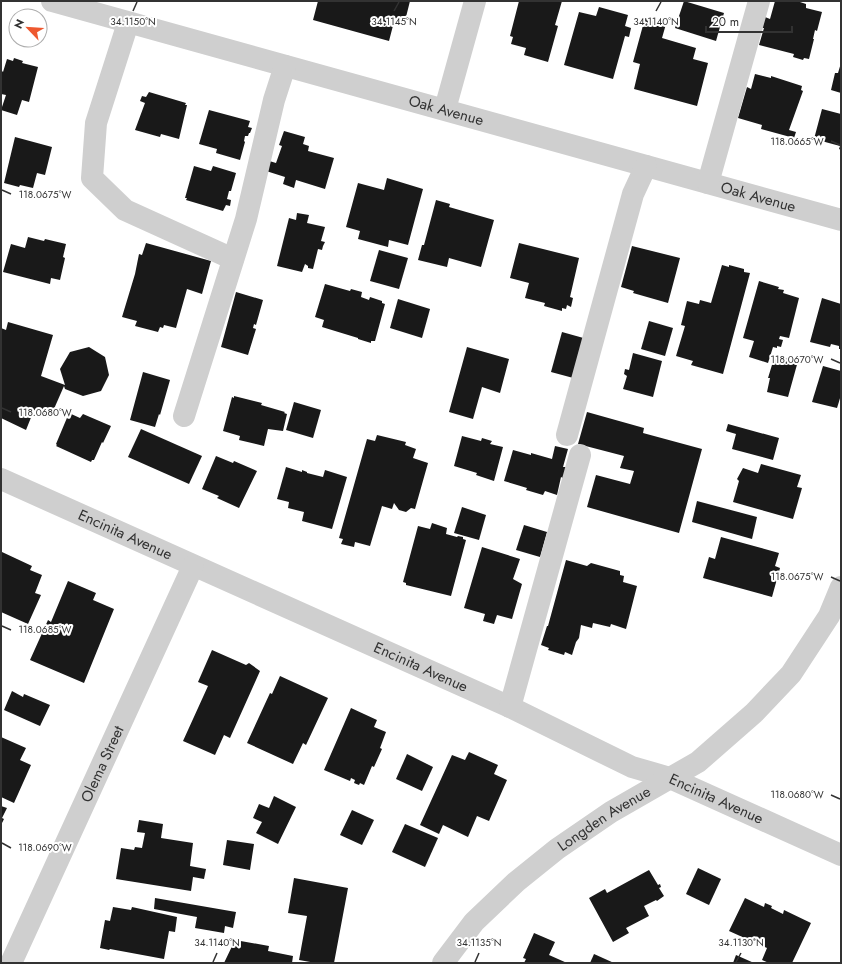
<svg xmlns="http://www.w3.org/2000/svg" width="842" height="964" font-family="Jost,sans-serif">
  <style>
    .building { fill: #191919 }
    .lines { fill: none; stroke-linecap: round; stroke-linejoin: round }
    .minor { stroke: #cfcfcf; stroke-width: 22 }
    .ticks { fill: none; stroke: #323232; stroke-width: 1.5 }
    .labels { text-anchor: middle; stroke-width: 4; stroke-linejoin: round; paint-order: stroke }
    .street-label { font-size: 15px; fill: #323232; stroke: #fff }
    .ticks-label { font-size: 10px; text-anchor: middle; fill: #323232; stroke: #fff; stroke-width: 4; stroke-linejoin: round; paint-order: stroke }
  </style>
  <rect width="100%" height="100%" fill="#fff"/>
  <g class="building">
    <polygon points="318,1 410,1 405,21 395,18 389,41 313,20"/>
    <polygon points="519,1 562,1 555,25 558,26 548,62 524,55 526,48 511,44 513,37 510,36"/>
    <polygon points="684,1 724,13 716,41 675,28"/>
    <polygon points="775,1 797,1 806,4 806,8 822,12 817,31 815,30 813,39 814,39 809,59 804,58 803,60 793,57 794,54 759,45 764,28 762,28 765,17 770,19"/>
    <polygon points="599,7 628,15 625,26 631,28 629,37 625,36 613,79 564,65 579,12 596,16"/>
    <polygon points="645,18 666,24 662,38 696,48 693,59 708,63 697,106 634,89 640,64 633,62"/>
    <polygon points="14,58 23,61 22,63 38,67 29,102 22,100 17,115 1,110 6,95 1,94 1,75 2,71 3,72 7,59 13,61"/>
    <polygon points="841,63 841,93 831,90 835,73 838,73"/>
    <polygon points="755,74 771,78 771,76 802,86 801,90 803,91 789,130 796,132 794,138 761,129 762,125 738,118 747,87 751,89"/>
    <polygon points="149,92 186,103 185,105 187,105 179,139 161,134 160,137 135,130 145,103 140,101 142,96 146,97"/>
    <polygon points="822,109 841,114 841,150 839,149 840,146 814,139"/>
    <polygon points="209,110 250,121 248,127 252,128 250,133 249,133 248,136 245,136 244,141 245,142 240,160 216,153 217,149 199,144"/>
    <polygon points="284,131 305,137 303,144 309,146 308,151 334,158 325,189 296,180 294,188 283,184 285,177 263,170 266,160 276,163 282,146 279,145"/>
    <polygon points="15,137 52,147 45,175 37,173 33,188 20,185 19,187 4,183"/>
    <polygon points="194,166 211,171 213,166 236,173 231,191 229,191 227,199 231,200 230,206 226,205 223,211 186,200 187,198 185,198"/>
    <polygon points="387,178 423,189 408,245 389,240 388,247 358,239 360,231 346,227 358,183 384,190"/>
    <polygon points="436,200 450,204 449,207 494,220 481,267 449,258 447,267 418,260 422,245 424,245"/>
    <polygon points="297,213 309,215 307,223 325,227 321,241 325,242 323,246 322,250 318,249 313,269 308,268 308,266 305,264 302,272 277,266 289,218 296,220"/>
    <polygon points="28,237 44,241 45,239 66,244 63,257 65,258 60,280 51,278 50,284 3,272 11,244 25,248"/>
    <polygon points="146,243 211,261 202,294 187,289 176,328 164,325 163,328 160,327 158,332 135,326 137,321 122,317 135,274 139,254 142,255"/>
    <polygon points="519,243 579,258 570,297 573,298 571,307 567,305 566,309 562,308 562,311 544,306 545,303 525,298 529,283 510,278"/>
    <polygon points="632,246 680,258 668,303 633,293 634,291 621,287"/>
    <polygon points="379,250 408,258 399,289 370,281"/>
    <polygon points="722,265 729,267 729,265 744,269 744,272 750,273 723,374 691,365 693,361 676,356 685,326 681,325 687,301 699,304 700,300 711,303"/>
    <polygon points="759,281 779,287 778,289 784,290 783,293 799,298 789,338 780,336 779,339 783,340 781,347 777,346 777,348 773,347 768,363 749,357 754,341 743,338"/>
    <polygon points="325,284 350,291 351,289 362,292 361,297 369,300 370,297 382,301 382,303 385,304 375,341 371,341 371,343 358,339 358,338 322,327 324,320 315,317"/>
    <polygon points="236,292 263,300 256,325 254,324 253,328 256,329 248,355 221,347"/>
    <polygon points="822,298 841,304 841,349 839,349 839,346 831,344 830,347 810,342"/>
    <polygon points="398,299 430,309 422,338 390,328"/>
    <polygon points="649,321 673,328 665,356 641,349"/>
    <polygon points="8,322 53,335 41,376 65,385 60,369 70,352 89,347 105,357 109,375 101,391 83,396 65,389 64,386 50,418 34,410 26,430 1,418 1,328 6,330"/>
    <polygon points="562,332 587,339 577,379 551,372"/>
    <polygon points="467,347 509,359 500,393 482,387 473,419 449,412"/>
    <polygon points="633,353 662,361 653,397 623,389 627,376 624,374 625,369 629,370"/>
    <polygon points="775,355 798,361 788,397 767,392 770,378 768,378"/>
    <polygon points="823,366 841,371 841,395 837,408 812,402"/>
    <polygon points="143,372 170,380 160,415 159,414 155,427 130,420"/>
    <polygon points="234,396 262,403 261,405 285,412 284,413 287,414 283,431 268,429 264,446 239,440 240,436 223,431 232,397 234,398"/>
    <polygon points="294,402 321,410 313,438 286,430"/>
    <polygon points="587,412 644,428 643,433 702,449 679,533 587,507 596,475 630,484 634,471 620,468 624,456 578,444"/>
    <polygon points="69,413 80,418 83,414 111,426 103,443 102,442 94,460 92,460 91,462 56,446 57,445 56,444"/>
    <polygon points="728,424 779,438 773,460 732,449 736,434 726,431"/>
    <polygon points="141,429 202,456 189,484 128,457"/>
    <polygon points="377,435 406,442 405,445 416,449 413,458 428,463 415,509 411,508 406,512 399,510 394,503 392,509 382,506 370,546 355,542 354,547 341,544 343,539 339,538 367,439 375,441"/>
    <polygon points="462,436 481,441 482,438 492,441 490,444 503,447 494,481 476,475 477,473 454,466"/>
    <polygon points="555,446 568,449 563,467 567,467 563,478 561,477 557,495 545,491 543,495 526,490 527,488 504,481 513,450 531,455 531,453 552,459"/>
    <polygon points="216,456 233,463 234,461 257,471 239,508 217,498 219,496 202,489"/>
    <polygon points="761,464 801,475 797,487 802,488 793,519 733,502 739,481 737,479 743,468 758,473"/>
    <polygon points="286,467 302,472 302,470 307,472 307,473 323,477 325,470 347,477 332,529 302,521 304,512 288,508 289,502 277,499"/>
    <polygon points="697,501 757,517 752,539 692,522"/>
    <polygon points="462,507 486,515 479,540 454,533"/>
    <polygon points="432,523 447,528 446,534 457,537 458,536 463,537 463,539 466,540 451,596 406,585 406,583 403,582 418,526 430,529"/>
    <polygon points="524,525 547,532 540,557 516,550"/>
    <polygon points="721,537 779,553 775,566 780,568 772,597 703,578 709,557 715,559"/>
    <polygon points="482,547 520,559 513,579 522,584 512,619 497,615 494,624 483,621 485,614 464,608"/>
    <polygon points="2,552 32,566 30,570 42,575 35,593 41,595 28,624 1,612"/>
    <polygon points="566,560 587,566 591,563 620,571 620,575 624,576 623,582 637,586 626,629 611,624 610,627 593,623 592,628 581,625 579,638 576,642 572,655 565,652 564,655 548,650 549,648 541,645 547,626 548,626"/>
    <polygon points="68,581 96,593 93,600 114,609 84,683 30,660 48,620 51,622"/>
    <polygon points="212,650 246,665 249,663 260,671 230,738 224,735 215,755 183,741 208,686 198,682"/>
    <polygon points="280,676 328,698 306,745 303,743 293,764 247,743 270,693 272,694"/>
    <polygon points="12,691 23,697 24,694 50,705 40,726 4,710"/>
    <polygon points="351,708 377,720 374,727 386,732 380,748 382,749 374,767 372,766 364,785 360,783 359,785 354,783 355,780 351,778 350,781 324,770"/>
    <polygon points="1,737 26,748 20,760 31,765 14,803 1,797"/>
    <polygon points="469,752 498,765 494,774 507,780 489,821 477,816 468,837 443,825 439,834 420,825 452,755 465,760"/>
    <polygon points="407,754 433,767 422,791 396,779"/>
    <polygon points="274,796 296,807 278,844 256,833 262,822 253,818 259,804 269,808"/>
    <polygon points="1,806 7,808 2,818 4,819 1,825"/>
    <polygon points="352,810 374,820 362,845 340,835"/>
    <polygon points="139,820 163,824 161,838 193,843 190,866 206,869 204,879 193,877 191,891 116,879 121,848 134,850 135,847 142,848 145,833 137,832"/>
    <polygon points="405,824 438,838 425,867 392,852"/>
    <polygon points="227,840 254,844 250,870 223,865"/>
    <polygon points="698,868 721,879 709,905 686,894"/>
    <polygon points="649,870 658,885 660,884 661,887 659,888 664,896 657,901 656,900 644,906 649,916 626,928 629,933 613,942 589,898 605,889 607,893"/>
    <polygon points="294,878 348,888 334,963 316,963 299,960 307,916 288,913"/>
    <polygon points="155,898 236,912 233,928 225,926 224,933 195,928 197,917 154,909"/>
    <polygon points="745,898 764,907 765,903 772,906 771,908 783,914 784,910 811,923 792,963 769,963 762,960 767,948 729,931"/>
    <polygon points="113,907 131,910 132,907 177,917 175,932 169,931 164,959 110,949 109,950 100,948 105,920 110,921"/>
    <polygon points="534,933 555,942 549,955 567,963 524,963 526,959 523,958"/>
    <polygon points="235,940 269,946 268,951 293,956 292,963 224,963"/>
    <polygon points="594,954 614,963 590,963"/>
    <polygon points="736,955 754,963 733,963"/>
  </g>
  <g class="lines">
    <g class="minor">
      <path id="s1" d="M52,1L841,220"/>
      <polyline points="128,23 96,123 92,178 125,210 233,259"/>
      <polyline points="445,109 475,1"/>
      <polyline points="708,183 759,1"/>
      <polyline points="184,416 246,219 274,100 285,66"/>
      <polyline points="567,435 633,194 646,166"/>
      <path id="s2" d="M1,479L510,707L632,767L670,778L841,855"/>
      <polyline points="510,707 580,455"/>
      <path id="s3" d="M11,963L193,566"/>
      <path id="s4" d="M443,963L474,922L516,882L557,849L611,812L698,762L754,713L791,674L829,616L841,587"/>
    </g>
  </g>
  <path class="ticks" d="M133,11L137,2M394,11L399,2M656,11L661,2M831,141L840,145M2,190L11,194M831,359L840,363M2,408L11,412M831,577L840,581M2,626L11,630M831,795L840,799M2,843L11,848M213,962L217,953M475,962L479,953M736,962L741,953"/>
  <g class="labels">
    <g class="street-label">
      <text dy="5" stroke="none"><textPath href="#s1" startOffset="409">Oak Avenue</textPath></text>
      <text dy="5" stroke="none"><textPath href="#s1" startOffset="733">Oak Avenue</textPath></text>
      <text dy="5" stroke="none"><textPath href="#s2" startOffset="136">Encinita Avenue</textPath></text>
      <text dy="5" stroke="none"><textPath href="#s2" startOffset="460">Encinita Avenue</textPath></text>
      <text dy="5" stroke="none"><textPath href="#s3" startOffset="219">Olema Street</textPath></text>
      <text dy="5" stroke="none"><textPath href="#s2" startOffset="784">Encinita Avenue</textPath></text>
      <text dy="5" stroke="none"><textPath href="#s4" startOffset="218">Longden Avenue</textPath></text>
    </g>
  </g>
  <g class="ticks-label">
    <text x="133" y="25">34.1150°N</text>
    <text x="394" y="25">34.1145°N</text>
    <text x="656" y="25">34.1140°N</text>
    <text x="797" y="145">118.0665°W</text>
    <text x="45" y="198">118.0675°W</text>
    <text x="797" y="363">118.0670°W</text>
    <text x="45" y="416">118.0680°W</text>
    <text x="797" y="580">118.0675°W</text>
    <text x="45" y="633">118.0685°W</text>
    <text x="797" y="798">118.0680°W</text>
    <text x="45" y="851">118.0690°W</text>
    <text x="217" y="946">34.1140°N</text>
    <text x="479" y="946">34.1135°N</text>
    <text x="741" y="946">34.1130°N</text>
  </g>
  <rect width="842" height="964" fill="none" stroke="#323232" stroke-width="4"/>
  <g transform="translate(28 28) rotate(295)"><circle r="19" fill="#ffffff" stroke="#adadad"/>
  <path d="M0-3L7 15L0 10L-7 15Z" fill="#ee582f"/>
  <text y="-6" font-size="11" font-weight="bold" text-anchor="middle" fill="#323232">N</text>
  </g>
  <path d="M706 26v6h86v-6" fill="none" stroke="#323232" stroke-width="2"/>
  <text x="712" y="26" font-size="12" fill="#323232" stroke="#ffffff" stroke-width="3" paint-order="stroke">20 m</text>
</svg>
